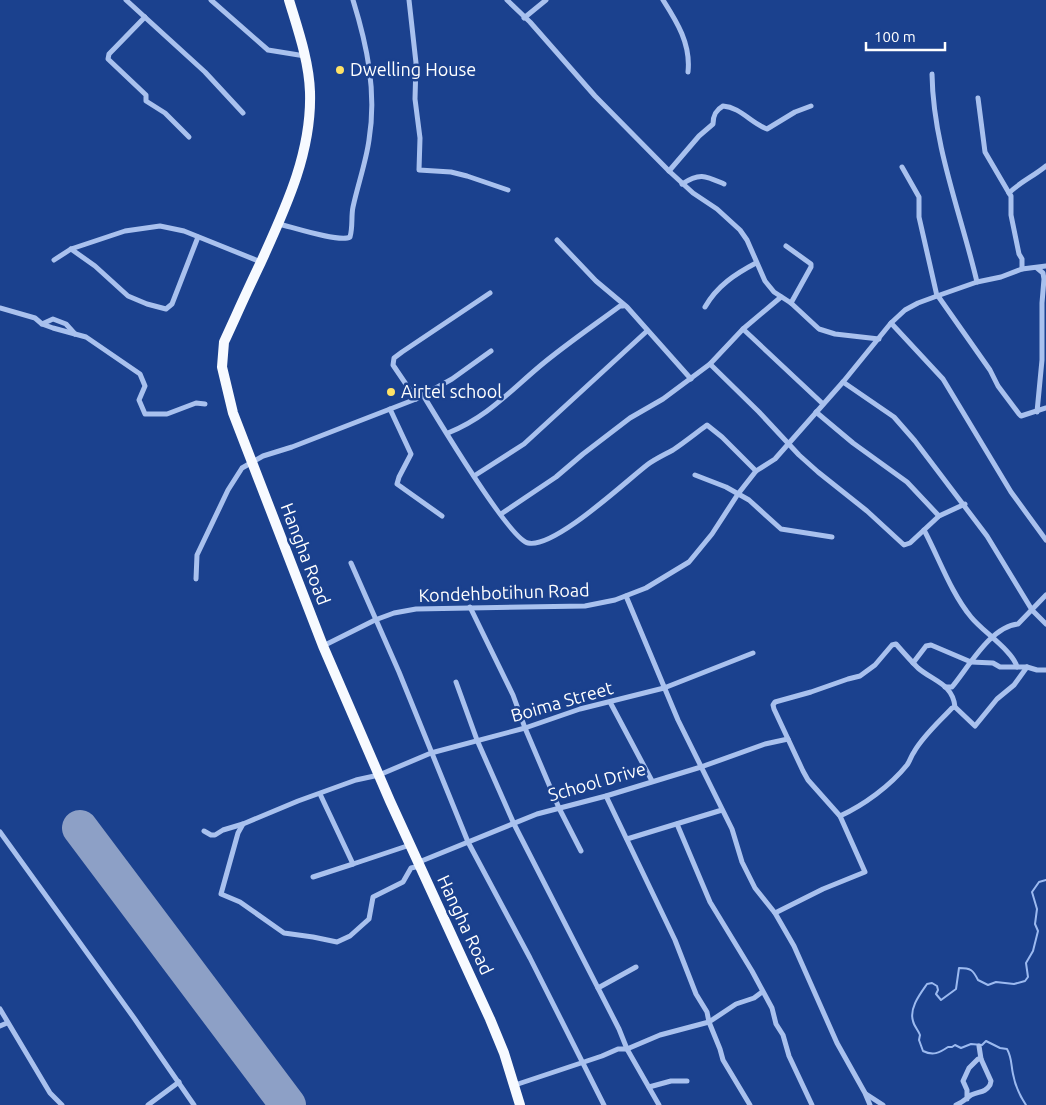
<svg xmlns="http://www.w3.org/2000/svg" width="1046" height="1105" font-family="Ubuntu,sans-serif">
  <style>
    .lines { fill: none; stroke-linecap: round; stroke-linejoin: round }
    .stream { stroke: #9cbaf0; stroke-width: 2 }
    .runway { stroke: #8da0c6; stroke-width: 36 }
    .minor { stroke: #a9c1ee; stroke-width: 5 }
    .trunk { stroke: #f7faff; stroke-width: 10 }
    .poi-dot { fill: #ffe266; stroke: #1b418e; stroke-width: 2 }
    .labels { text-anchor: middle; stroke-width: 5; stroke-linejoin: round; paint-order: stroke }
    .poi-label { font-size: 18px; fill: #fff; stroke: #1b418e; text-anchor: start }
    .street-label { font-size: 18px; fill: #fff; stroke: #1b418e }
  </style>
  <rect width="100%" height="100%" fill="#1b418e"/>
  <g class="lines">
    <path class="stream" d="M1026,1105C1020,1096 1015,1085 1013,1074C1011,1065 1012,1058 1007,1049L1000,1048L986,1041L982,1045L971,1044L961,1048L955,1045L952,1047H948C939,1053 933,1056 923,1051L919,1040L920,1035C918,1030 914,1026 913,1021C909,1008 920,994 927,984L932,983L937,986L938,990L936,994L941,1000L956,989L959,968C971,968 973,970 978,980L988,985L996,982L1014,984L1025,981L1028,977L1026,963L1033,951L1038,931L1035,924L1037,909L1032,892L1039,882L1046,880"/>
    <polyline class="runway" points="80,828 288,1105"/>
    <g class="minor">
      <polyline points="126,0 205,72 243,113"/>
      <polyline points="211,0 268,50 305,56"/>
      <polyline points="409,0 416,63 415,99 420,138 419,170 451,172 467,176 508,190"/>
      <polyline points="507,0 530,22 595,96 669,171 693,193 717,209 740,230 747,240 765,281 774,292 791,303 819,329 835,334 879,339"/>
      <path d="M663,0C677,22 691,44 688,72"/>
      <polyline points="145,17 109,54 108,59 146,95 146,101 165,113 189,137"/>
      <polyline points="524,18 546,0"/>
      <path d="M932,74C933,145 961,214 977,282"/>
      <polyline points="978,98 985,152 1009,193"/>
      <polyline points="902,167 919,197 919,217 937,296"/>
      <path d="M669,171L699,136L713,124C713,115 716,110 723,106C740,107 751,123 767,129L795,112L811,106"/>
      <path d="M682,184C700,172 706,176 724,184"/>
      <path d="M279,224C292,227 340,243 350,237C353,227 351,216 353,207C358,184 366,162 369,140C377,92 367,45 353,0"/>
      <polyline points="557,240 596,281 627,307 691,379"/>
      <polyline points="786,246 811,264 811,267 791,303"/>
      <polyline points="71,249 95,266 128,296 147,304 166,309 172,304 198,237"/>
      <polyline points="54,260 71,249 125,231 160,226 184,231 261,262"/>
      <path d="M1022,269V259L1019,254L1011,215V196L1009,193C1020,182 1034,176 1046,166"/>
      <polyline points="938,296 990,370 998,386 1019,414 1021,416 1046,408"/>
      <path d="M705,307C717,286 735,274 756,263"/>
      <polyline points="0,308 35,318 42,324 53,328 86,337 140,374 145,386 139,400 145,414 167,414 196,403 205,404"/>
      <polyline points="891,323 943,379 1011,492 1046,540"/>
      <polyline points="42,324 53,319 66,324 75,334"/>
      <polyline points="743,329 823,404"/>
      <polyline points="710,364 759,412 799,455 818,472 867,511 904,545 910,543 939,516 965,504"/>
      <polyline points="843,382 894,417 915,441 987,536 1032,610 1046,624"/>
      <path d="M423,395C437,418 509,539 528,543C554,549 625,482 647,465C655,459 664,455 673,450C685,442 696,433 707,425L722,437L756,471"/>
      <polyline points="416,399 393,365 394,358 402,352 490,293"/>
      <polyline points="390,409 411,454 399,477 397,484 442,516"/>
      <polyline points="816,412 853,443 907,482 939,516"/>
      <polyline points="1037,412 1042,360 1042,303 1044,279 1043,273 1037,268"/>
      <path d="M448,433C487,417 508,393 540,366C565,345 593,326 620,306H623"/>
      <polyline points="695,475 726,487 749,500 781,529 832,537"/>
      <polyline points="474,476 524,444 647,331"/>
      <polyline points="501,514 556,477 583,454 630,418 663,399 710,364 743,329 781,297"/>
      <path d="M924,530C939,558 951,593 971,617C982,631 1013,651 1017,667"/>
      <polyline points="351,563 399,672 468,842 530,958 604,1105"/>
      <polyline points="196,579 197,555 228,490 242,468 263,456 292,447 416,399 452,379 491,351"/>
      <polyline points="626,596 678,720 732,829 742,862 755,888 775,913 794,946 837,1043 865,1093 870,1105"/>
      <polyline points="470,607 513,695 525,728 559,808 581,851"/>
      <polyline points="323,646 375,620 394,613 416,609 585,606 615,600 646,588 689,562 712,534 738,494 756,471 775,459 843,382 891,323 905,310 918,303 937,296 977,282 1001,277 1022,269 1046,266"/>
      <polyline points="913,663 926,646 931,645 971,662 993,663 1000,667 1027,667 1037,670 1046,670"/>
      <polyline points="456,682 477,740 514,824 619,1029 627,1049 659,1105"/>
      <path d="M945,687H952C968,668 991,626 1018,624L1046,595"/>
      <polyline points="610,702 652,781"/>
      <polyline points="606,796 675,940 696,994 707,1012 709,1022 720,1049 723,1060 750,1105"/>
      <path d="M840,816C864,805 890,786 907,765C910,761 911,756 914,752C923,736 939,722 952,708L955,707"/>
      <polyline points="243,824 238,833 221,894 240,902 284,933 313,937 337,942 350,936 369,919 373,897 403,882 411,868 420,866"/>
      <polyline points="677,824 710,902 752,971 772,1008 776,1024 783,1035 789,1056 812,1105"/>
      <polyline points="204,831 211,835 215,835 223,830 243,824 298,801 356,780 379,775 431,753 525,728 580,709 664,688 753,653"/>
      <polyline points="0,832 134,1018 194,1105"/>
      <polyline points="627,839 722,810"/>
      <polyline points="419,862 537,814 606,796 701,767 765,744 788,739"/>
      <polyline points="353,864 410,845"/>
      <polyline points="313,877 353,864 320,794"/>
      <path d="M775,913L823,889L865,872L840,816L808,780L803,771L774,709L773,705L775,702L811,692L848,679L860,676L875,665L892,645L896,644C903,652 910,660 918,668C933,681 953,684 955,707L975,726L997,699L1014,685L1027,667"/>
      <polyline points="598,988 636,967"/>
      <polyline points="0,1009 50,1093 62,1105"/>
      <polyline points="0,1026 7,1023"/>
      <polyline points="979,1046 981,1059"/>
      <polyline points="515,1085 602,1056 618,1049 627,1049 660,1035 709,1022 736,1004 754,998 762,992"/>
      <polyline points="649,1087 671,1081 687,1081"/>
      <polyline points="866,1094 883,1105"/>
      <polyline points="148,1105 179,1082"/>
      <path d="M956,1105C963,1102 966,1099 971,1095C979,1091 985,1093 990,1085L991,1081L981,1059H978L969,1068L963,1081L967,1090V1099"/>
    </g>
    <path class="trunk" d="M289,0C298,30 309,61 310,92C312,153 285,209 261,262C248,289 236,316 224,342L222,367L233,413L323,646L390,801L490,1019L504,1053L520,1105"/>
  </g>
  <g class="poi-dot">
    <circle cx="340" cy="70" r="5"/>
    <circle cx="391" cy="392" r="5"/>
  </g>
  <g class="labels">
    <g class="poi-label">
      <text x="350" y="76">Dwelling House</text>
      <text x="401" y="398">Airtel school</text>
    </g>
    <g class="street-label">
      <text transform="translate(305 554) rotate(69)" y="6">Hangha Road</text>
      <text transform="translate(504 593) rotate(-2)" y="6">Kondehbotihun Road</text>
      <text transform="translate(562 702) rotate(-16)" y="6">Boima Street</text>
      <text transform="translate(597 782) rotate(-16)" y="6">School Drive</text>
      <text transform="translate(465 925) rotate(65)" y="6">Hangha Road</text>
    </g>
  </g>
  <path d="M866 42v8h79v-8" fill="none" stroke="#ffffff" stroke-width="2.5"/>
  <text x="874" y="42" font-size="15" fill="#ffffff" stroke="#1b418e" stroke-width="4" paint-order="stroke">100 m</text>
</svg>
